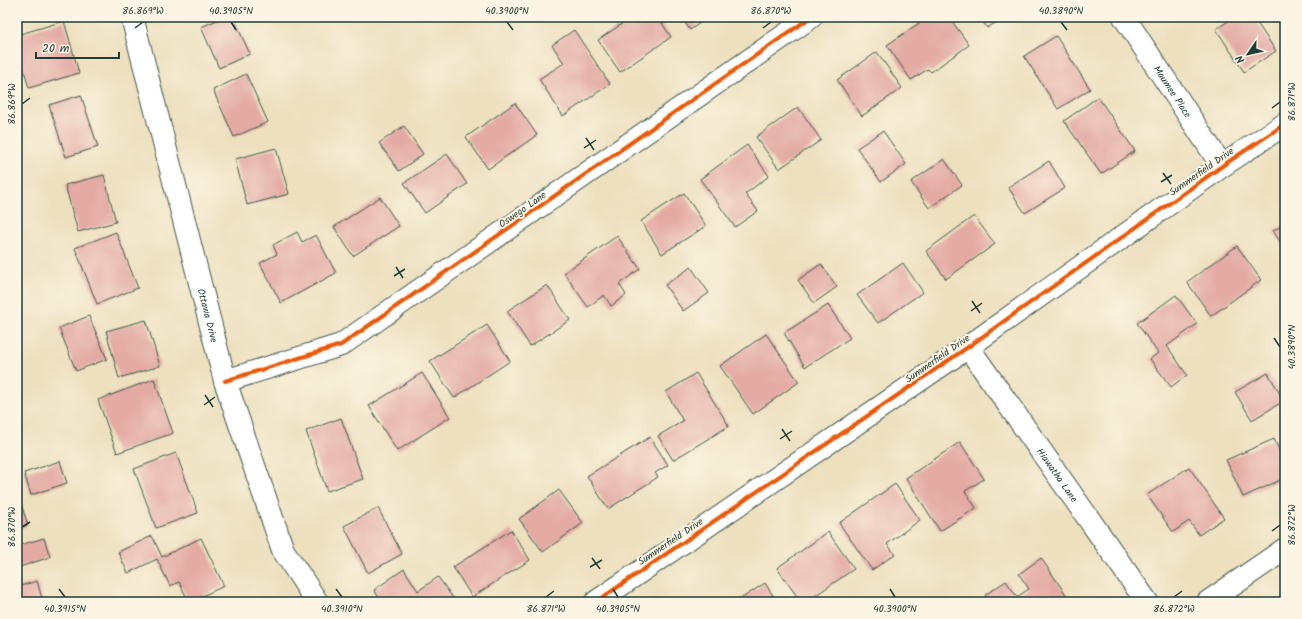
<svg xmlns="http://www.w3.org/2000/svg" width="1302" height="619" font-family="Kalam,sans-serif">
  <style>
    .building { fill: #e3aba4 }
    .lines { fill: none; stroke-linecap: round; stroke-linejoin: round }
    .minor-casing { stroke: #3e5549; stroke-width: 24 }
    .minor { stroke: #fff; stroke-width: 22 }
    .cycleway-casing { stroke: #fcf5e5; stroke-width: 6 }
    .cycleway { stroke: #e8590c; stroke-width: 4 }
    .ticks { fill: none; stroke: #1f3d34; stroke-width: 1.5 }
    .labels { text-anchor: middle; stroke-width: 4; stroke-linejoin: round; paint-order: stroke }
    .street-label { font-size: 10px; fill: #1f3d34; stroke: #fcf5e5 }
    .neatline { fill: none; stroke: #1f3d34; stroke-width: 1.5 }
    .ticks-label { font-size: 10px; text-anchor: middle; fill: #1f3d34 }
  </style>
  <rect width="100%" height="100%" fill="#fcf5e5"/>
  <filter id="ink" filterUnits="userSpaceOnUse"><feTurbulence type="fractalNoise" baseFrequency=".025" numOctaves="2"/><feDisplacementMap in="SourceGraphic" scale="8" xChannelSelector="R" yChannelSelector="G"/><feConvolveMatrix kernelMatrix="1 2 1 2 8 2 1 2 1" color-interpolation-filters="sRGB"/></filter>
  <filter id="wash" filterUnits="userSpaceOnUse"><feTurbulence type="fractalNoise" baseFrequency=".012" numOctaves="4" result="noise"/><feDisplacementMap in="SourceGraphic" scale="16" xChannelSelector="R" yChannelSelector="G"/><feGaussianBlur stdDeviation="0.9" result="paint"/><feColorMatrix in="noise" values="0 0 0 0 0 0 0 0 0 0 0 0 0 0 0 0 0 1.4 0 .05"/><feComposite in="paint" operator="in"/></filter>
  <g filter="url(#wash)">
    <rect width="100%" height="100%" fill="#ede0bf"/>
    <g id="blocks">
      <g class="building">
        <polygon points="224,17 233,17 250,54 219,68 201,27"/>
        <polygon points="632,17 658,17 671,37 620,72 598,40"/>
        <polygon points="681,17 708,17 690,30"/>
        <polygon points="928,17 949,17 969,45 931,72 928,69 911,80 887,45"/>
        <polygon points="980,17 1005,17 987,28"/>
        <polygon points="1235,17 1253,17 1276,51 1244,72 1216,29"/>
        <polygon points="64,21 79,73 29,88 20,56 17,57 17,35"/>
        <polygon points="574,30 610,84 563,116 539,79 564,63 552,45"/>
        <polygon points="1056,36 1090,89 1058,109 1024,56"/>
        <polygon points="877,52 902,88 862,116 837,80"/>
        <polygon points="246,74 268,122 234,137 213,90"/>
        <polygon points="81,95 98,147 66,157 49,105"/>
        <polygon points="1098,97 1135,151 1101,174 1064,121"/>
        <polygon points="515,103 537,135 488,169 466,137"/>
        <polygon points="798,107 821,140 779,169 756,137"/>
        <polygon points="404,126 423,154 399,171 379,143"/>
        <polygon points="883,131 906,164 881,182 857,148"/>
        <polygon points="747,145 769,176 745,194 758,211 735,227 700,179"/>
        <polygon points="276,148 289,194 247,205 235,159"/>
        <polygon points="447,154 467,184 425,213 404,183"/>
        <polygon points="944,159 962,185 929,208 911,182"/>
        <polygon points="1049,161 1065,188 1025,213 1008,187"/>
        <polygon points="104,175 116,222 78,232 65,185"/>
        <polygon points="684,193 706,226 662,254 641,221"/>
        <polygon points="380,197 399,226 353,256 334,227"/>
        <polygon points="974,216 995,244 946,279 926,251"/>
        <polygon points="1285,224 1285,249 1273,231"/>
        <polygon points="116,232 138,288 97,304 75,248"/>
        <polygon points="297,232 302,242 316,235 336,273 281,303 260,263 277,254 273,245"/>
        <polygon points="617,236 640,269 619,284 626,295 611,306 604,295 588,307 564,273"/>
        <polygon points="1237,246 1261,280 1211,316 1187,282"/>
        <polygon points="903,263 923,292 878,323 857,295"/>
        <polygon points="821,264 837,287 814,303 798,280"/>
        <polygon points="691,267 709,293 683,311 665,285"/>
        <polygon points="547,285 570,320 530,346 507,311"/>
        <polygon points="1176,295 1197,324 1167,346 1187,375 1171,387 1150,359 1158,353 1137,323"/>
        <polygon points="828,305 850,338 805,367 784,333"/>
        <polygon points="89,316 107,359 76,371 59,328"/>
        <polygon points="146,320 160,366 119,378 106,331"/>
        <polygon points="487,325 510,361 454,398 430,361"/>
        <polygon points="766,334 799,382 753,414 720,366"/>
        <polygon points="422,373 450,417 397,451 369,406"/>
        <polygon points="696,373 729,426 673,460 658,436 683,421 666,392"/>
        <polygon points="1268,373 1284,401 1252,420 1235,392"/>
        <polygon points="154,379 173,433 117,453 98,400"/>
        <polygon points="341,418 363,479 327,491 306,431"/>
        <polygon points="650,437 668,465 655,473 658,477 608,509 587,476"/>
        <polygon points="1274,439 1285,462 1285,478 1243,497 1226,460"/>
        <polygon points="960,442 984,479 965,491 976,508 940,531 906,478"/>
        <polygon points="176,453 198,513 156,528 134,469"/>
        <polygon points="60,461 67,483 31,495 24,473"/>
        <polygon points="1189,467 1224,518 1199,535 1189,521 1173,532 1147,495"/>
        <polygon points="895,484 920,520 887,544 895,554 872,570 839,523"/>
        <polygon points="559,490 583,523 543,552 519,519"/>
        <polygon points="21,504 28,525 17,529 17,506"/>
        <polygon points="378,508 402,554 368,573 344,526"/>
        <polygon points="511,530 530,560 472,597 453,567"/>
        <polygon points="828,532 854,569 806,602 801,602 777,568"/>
        <polygon points="152,536 162,557 201,538 224,586 189,602 179,582 170,586 157,559 128,573 118,552"/>
        <polygon points="44,538 50,557 17,568 17,546"/>
        <polygon points="1041,558 1071,602 990,602 985,595 1006,581 1017,597 1029,589 1019,574"/>
        <polygon points="404,569 418,591 438,577 456,602 382,602 374,590"/>
        <polygon points="37,581 43,602 17,602 17,587"/>
        <polygon points="765,583 777,602 736,602"/>
      </g>
    </g>
  </g>
  <g filter="url(#ink)">
    <use href="#blocks" fill-opacity="0" stroke="#3e5549" stroke-width="1"/>
    <g class="lines">
      <defs>
        <g id="minor">
          <path id="s1" d="M132,17L225,381L283,550L317,602"/>
          <path id="s2" d="M1124,17L1222,166"/>
          <path id="s3" d="M968,347L1147,602"/>
          <polyline points="225,381 341,345 811,17"/>
          <polyline points="596,602 968,347 1222,166 1285,124"/>
          <polyline points="1208,602 1285,549"/>
        </g>
      </defs>
      <use href="#minor" class="minor-casing"/>
      <use href="#minor" class="minor"/>
      <defs>
        <g id="cycleway">
          <polyline points="225,381 341,345 811,17"/>
          <polyline points="596,602 968,347 1222,166 1285,124"/>
        </g>
      </defs>
      <use href="#cycleway" class="cycleway-casing"/>
      <use href="#cycleway" class="cycleway"/>
    </g>
  </g>
  <path class="ticks" d="M231,22L236,30M507,22L513,30M1061,22L1067,30M135,28L143,22M763,28L771,22M22,104L30,98M1272,108L1280,102M586,138L594,150M584,148L596,140M1163,173L1171,184M1161,182L1172,175M396,267L403,278M394,276L405,269M972,301L980,313M971,311L982,303M1274,338L1280,347M205,395L213,407M204,405L215,397M782,429L790,441M780,439L792,431M22,527L30,522M1272,531L1280,525M592,558L600,569M590,567L602,560M59,589L65,597M336,589L342,597M613,589L618,597M890,589L895,597M546,597L554,591M1174,597L1182,591"/>
  <g class="labels">
    <g class="street-label">
      <text dy="4" stroke="none"><textPath href="#s2" startOffset="89">Maumee Place</textPath></text>
      <text transform="translate(1201 171) rotate(-35)" y="4">Summerfield Drive</text>
      <text transform="translate(522 209) rotate(-35)" y="4">Oswego Lane</text>
      <text dy="4" stroke="none"><textPath href="#s1" startOffset="308">Ottawa Drive</textPath></text>
      <text transform="translate(937 358) rotate(-35)" y="4">Summerfield Drive</text>
      <text dy="4" stroke="none"><textPath href="#s3" startOffset="156">Hiawatha Lane</textPath></text>
      <text transform="translate(670 541) rotate(-34)" y="4">Summerfield Drive</text>
    </g>
  </g>
  <rect width="1302" height="619" fill="none" stroke="#fcf5e5" stroke-width="44"/>
  <g transform="translate(1248 54) rotate(236)" stroke="#fcf5e5" stroke-width="3" paint-order="stroke">
  <path d="M0-3L7 15L0 10L-7 15Z" fill="#1f3d34"/>
  <text y="-6" font-size="11" font-weight="bold" text-anchor="middle" fill="#1f3d34">N</text>
  </g>
  <path d="M36 52v6h83v-6" fill="none" stroke="#1f3d34" stroke-width="2"/>
  <text x="42" y="52" font-size="12" fill="#1f3d34" stroke="#fcf5e5" stroke-width="3" paint-order="stroke">20 m</text>
  <rect x="22" y="22" width="1258" height="575" class="neatline"/>
  <g class="ticks-label">
    <text x="143" y="14">86.869°W</text>
    <text x="231" y="14">40.3905°N</text>
    <text x="507" y="14">40.3900°N</text>
    <text x="771" y="14">86.870°W</text>
    <text x="1061" y="14">40.3890°N</text>
    <text transform="translate(1291 102) rotate(-90)" y="4">86.871°W</text>
    <text transform="translate(11 104) rotate(-90)" y="4">86.869°W</text>
    <text transform="translate(1291 347) rotate(-90)" y="4">40.3890°N</text>
    <text transform="translate(1291 525) rotate(-90)" y="4">86.872°W</text>
    <text transform="translate(11 527) rotate(-90)" y="4">86.870°W</text>
    <text x="65" y="612">40.3915°N</text>
    <text x="342" y="612">40.3910°N</text>
    <text x="546" y="612">86.871°W</text>
    <text x="618" y="612">40.3905°N</text>
    <text x="895" y="612">40.3900°N</text>
    <text x="1174" y="612">86.872°W</text>
  </g>
</svg>
